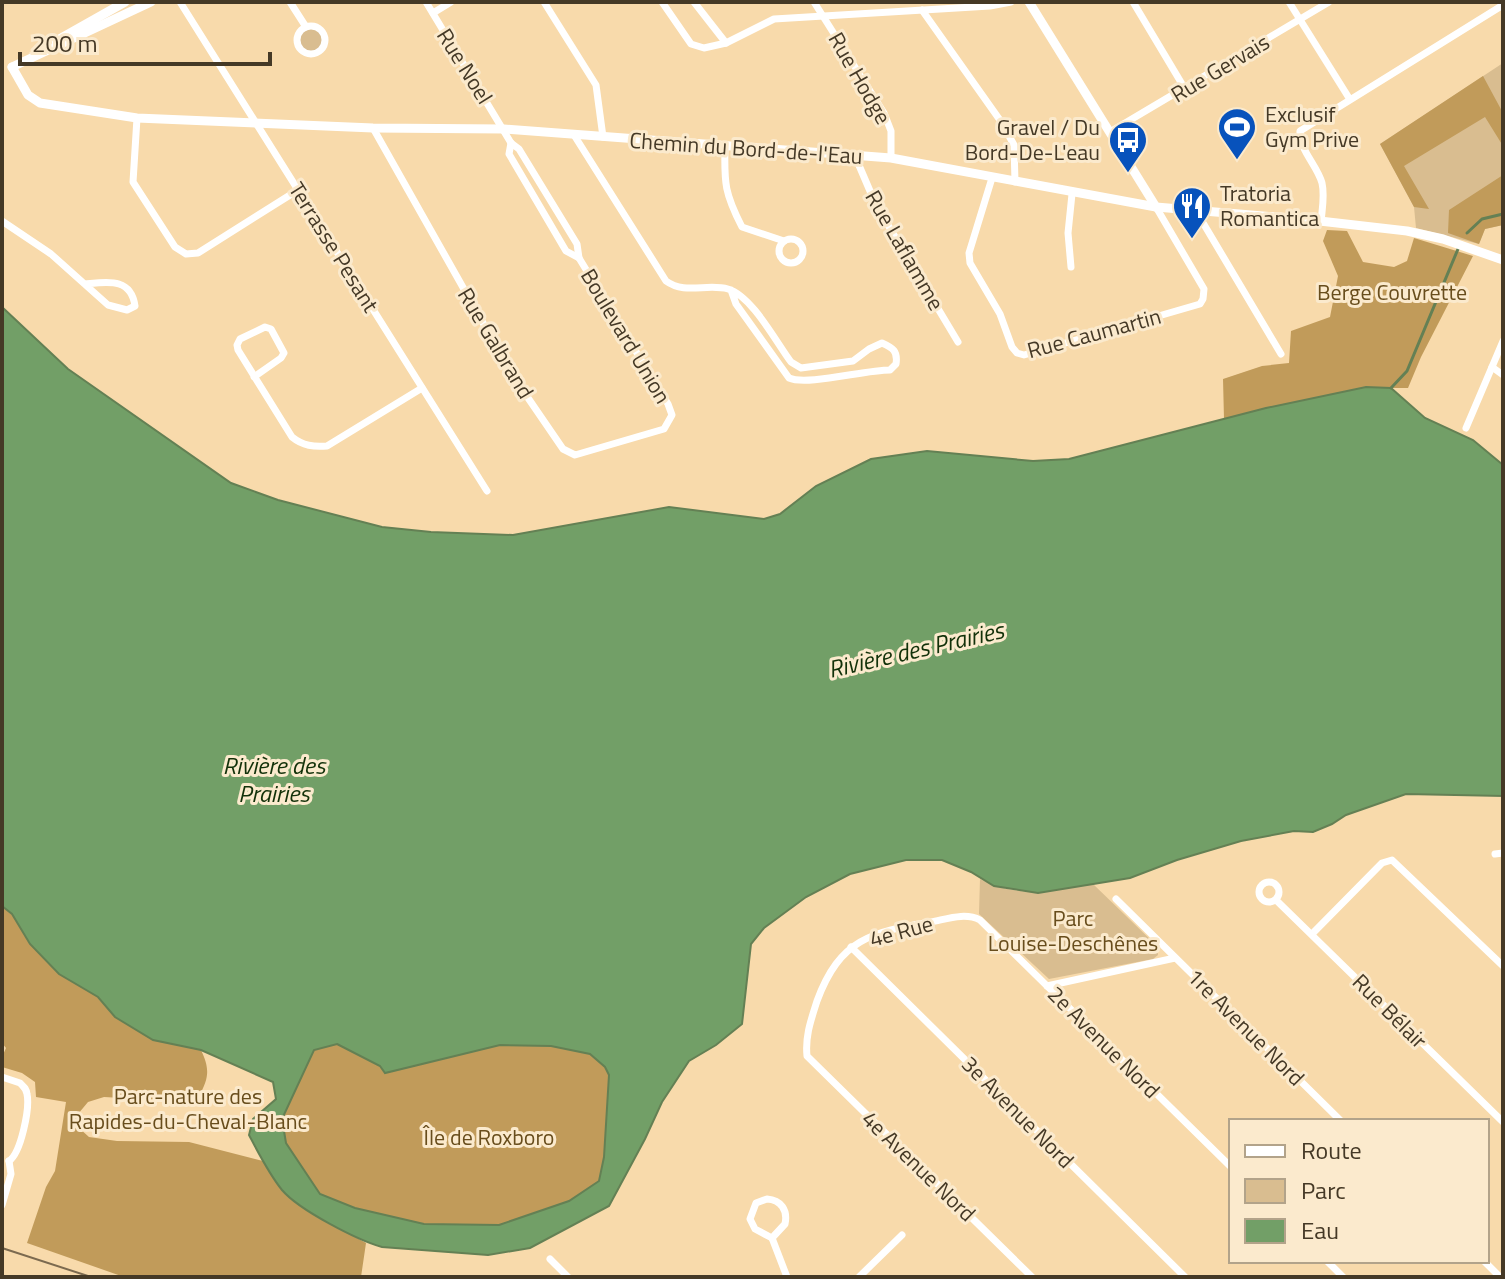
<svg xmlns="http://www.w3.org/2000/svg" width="1505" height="1279" font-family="'Titillium Web',sans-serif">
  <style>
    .green { fill: #d9bd90 }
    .forest { fill: #c19b5a }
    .water { fill: #729f67; stroke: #648054; stroke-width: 2; fill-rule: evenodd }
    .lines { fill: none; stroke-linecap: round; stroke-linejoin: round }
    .stream { stroke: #648054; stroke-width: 3 }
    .minor { stroke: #fff; stroke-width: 7 }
    .tertiary { stroke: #fff; stroke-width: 9 }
    .tram { stroke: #7c6a4f; stroke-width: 2 }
    .labels { text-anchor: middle; stroke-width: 6; stroke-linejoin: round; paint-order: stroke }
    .street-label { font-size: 22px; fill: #453926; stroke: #fbeacd }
    .poi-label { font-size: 22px; fill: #453926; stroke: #fbeacd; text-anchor: start }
    .park-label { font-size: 22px; fill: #684d1c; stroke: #fbeacd }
    .water-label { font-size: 24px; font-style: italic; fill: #123109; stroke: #fbeacd }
  </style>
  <rect width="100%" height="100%" fill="#f8daab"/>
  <g class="green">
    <circle cx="311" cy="40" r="14"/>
    <polygon points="1503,63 1503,225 1485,229 1479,244 1416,228 1414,207 1380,144"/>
    <path d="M980,879C1022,900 1049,889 1092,883L1157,946L1158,955L1153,959L1049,979L979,914Z"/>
  </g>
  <g class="forest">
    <polygon points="1483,76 1503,113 1503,146 1485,117 1404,166 1429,209 1414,207 1380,144"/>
    <polygon points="1503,175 1503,225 1485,229 1479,244 1448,233 1449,210"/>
    <polygon points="1327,230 1347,231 1363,262 1394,267 1407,261 1414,238 1473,256 1421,357 1408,388 1366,388 1224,419 1223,379 1262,366 1289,363 1291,331 1330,317 1338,276 1323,241"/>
    <path d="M2,906L12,914L30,944L59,974L98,997L115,1017L153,1040L201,1050C210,1069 209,1078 199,1096L176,1101L104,1097L88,1102L78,1114L79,1128L89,1137L117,1141L189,1142L263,1161L283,1192L299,1205L366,1243L361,1277H124L27,1243L46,1187L55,1171L66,1102L36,1097L35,1082L22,1073L2,1067V1057L6,1048L2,1043Z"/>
    <polygon points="337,1044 380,1066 385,1073 500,1045 551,1046 590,1054 605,1067 609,1075 604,1157 599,1181 569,1201 499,1225 424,1224 355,1208 320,1194 286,1143 282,1119 314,1050"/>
  </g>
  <path class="water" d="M2,307L68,369L231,483L278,500L382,527L431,532L513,535L669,507L764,519L780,514L816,486L871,459L927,451L1033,461L1069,459L1266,408L1366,387L1391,388L1425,418L1473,440L1503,465V796L1406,794L1346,815L1332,824L1313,832L1294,831L1241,841L1177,860L1130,878L1038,893L994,886L971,872L942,860H906L850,874L806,897L764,928L751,944L742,1024L716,1045L689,1061L662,1102L645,1139L609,1206L530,1248L488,1255L382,1247C357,1240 299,1210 282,1190C269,1174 259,1154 249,1135L253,1119L276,1099L273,1082L201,1050L153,1040L115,1017L98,997L59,974L30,944L12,914L2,906ZM337,1044L380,1066L385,1073L500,1045L551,1046L590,1054L605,1067L609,1075L604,1157L599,1181L569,1201L499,1225L424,1224L355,1208L320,1194L286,1143L282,1119L314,1050Z"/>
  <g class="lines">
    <g class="stream">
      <polyline points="1467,233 1482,219 1503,214"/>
      <polyline points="1391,388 1407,371 1458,249"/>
    </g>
    <g class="minor">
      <polyline points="180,2 487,491"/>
      <polyline points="290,2 306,27"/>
      <polyline points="544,2 596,85 603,137"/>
      <polyline points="662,2 691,44 704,48 726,43 774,19 990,6 1011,2"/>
      <polyline points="694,2 726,43"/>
      <polyline points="814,2 884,113 891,131 891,158"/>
      <polyline points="1133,2 1185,89"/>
      <polyline points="1289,2 1349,98"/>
      <polyline points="922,10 1002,123 1014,145 1015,182"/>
      <polyline points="433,13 451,2"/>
      <circle cx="311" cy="40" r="14"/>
      <polyline points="137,118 133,182 175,247 186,254 198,253 298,190"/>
      <polyline points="373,128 513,376 563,449 575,455 664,429 672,415 668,404 579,258 577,244 519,149 511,143 426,2"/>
      <polyline points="1110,132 1329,2"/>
      <path d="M574,135L666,281C685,295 707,283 728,289C752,296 776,342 791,362L801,368L853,361L869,349L882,343C893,348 898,351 896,364L890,370C864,370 807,386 789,378L736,304L731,290"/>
      <polyline points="511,143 509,154 566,251 579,258"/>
      <path d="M725,146C724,184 725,194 742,227L784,241"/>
      <polyline points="855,156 876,205 958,342"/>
      <polyline points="992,178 969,253 970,263 1000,314 1012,347 1017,353 1024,355 1200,304 1203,299 1204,289 1156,207"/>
      <polyline points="1196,211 1281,354"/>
      <path d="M2,221L51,254L108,305L127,310L135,306C131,277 107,282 85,284"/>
      <path d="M1321,222C1322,209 1325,196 1322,183C1317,165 1299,150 1300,131L1503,5"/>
      <circle cx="791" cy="251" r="12"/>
      <polyline points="1071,267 1068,233 1072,194"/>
      <polyline points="1492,367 1503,375"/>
      <path d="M254,377L281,358L284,353L271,329L265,327L240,339L237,345L238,350L292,437C303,446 314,447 327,446L422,388"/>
      <polyline points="1466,428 1503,341"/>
      <polyline points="1495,854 1503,853"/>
      <circle cx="1269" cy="892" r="10"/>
      <polyline points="1116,899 1341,1121"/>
      <polyline points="1276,900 1503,1122"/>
      <polyline points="1312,934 1382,863 1392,860 1503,966"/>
      <polyline points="851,947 1185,1277"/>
      <polyline points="1047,986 1175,958"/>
      <path d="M2,1077L20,1083C24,1087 26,1088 27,1094C30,1108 21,1153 9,1161"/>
      <path d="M767,1199C781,1200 788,1210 785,1224L772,1238L755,1229L750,1219L756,1203Z"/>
      <polyline points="2,1205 11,1174 9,1161"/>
      <polyline points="772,1238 787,1277"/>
      <polyline points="550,1259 568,1277"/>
      <polyline points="1327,1261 1343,1277"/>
      <polyline points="1484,1261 1500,1277"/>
      <polyline points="859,1277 902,1235"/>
      <path d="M1032,1277L807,1056C805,1036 811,1020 817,1001C840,939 871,932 931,922C947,919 965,912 980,920L1231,1167"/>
    </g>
    <g class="tertiary">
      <polyline points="1029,2 1156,207"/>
      <polyline points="56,41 125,2"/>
      <polyline points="12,67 28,95 40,103 137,118 373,128 504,129 891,158 1156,207 1311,220 1407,231 1443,239 1503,260"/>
      <polyline points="12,67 151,2"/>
    </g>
    <polyline class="tram" points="2,1248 91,1277"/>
  </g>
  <defs>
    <symbol id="stadium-pin" viewBox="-11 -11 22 30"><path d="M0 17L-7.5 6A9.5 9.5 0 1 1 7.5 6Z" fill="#0752bc" stroke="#fbeacd"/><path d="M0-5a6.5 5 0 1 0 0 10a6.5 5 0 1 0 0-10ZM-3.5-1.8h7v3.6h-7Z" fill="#fff"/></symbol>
    <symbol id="bus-pin" viewBox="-11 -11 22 30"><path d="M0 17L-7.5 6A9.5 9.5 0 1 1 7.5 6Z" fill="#0752bc" stroke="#fbeacd"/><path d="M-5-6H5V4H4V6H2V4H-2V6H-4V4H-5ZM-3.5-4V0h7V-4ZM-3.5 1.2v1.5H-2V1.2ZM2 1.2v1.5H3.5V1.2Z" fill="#fff"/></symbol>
    <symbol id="restaurant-pin" viewBox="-11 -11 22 30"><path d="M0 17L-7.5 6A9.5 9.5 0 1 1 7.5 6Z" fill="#0752bc" stroke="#fbeacd"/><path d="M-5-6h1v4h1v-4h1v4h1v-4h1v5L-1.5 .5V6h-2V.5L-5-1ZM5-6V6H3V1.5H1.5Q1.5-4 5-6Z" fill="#fff"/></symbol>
  </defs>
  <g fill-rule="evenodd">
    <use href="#stadium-pin" x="1215" y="105" width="44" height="60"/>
    <use href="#bus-pin" x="1106" y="118" width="44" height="60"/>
    <use href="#restaurant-pin" x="1170" y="184" width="44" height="60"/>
  </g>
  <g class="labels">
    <g class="street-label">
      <text transform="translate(465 66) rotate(58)" y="8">Rue Noel</text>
      <text transform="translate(1220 68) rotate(-31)" y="8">Rue Gervais</text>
      <text transform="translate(860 78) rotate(60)" y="8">Rue Hodge</text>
      <text transform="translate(746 148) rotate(4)" y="8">Chemin du Bord-de-l'Eau</text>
      <text transform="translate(334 247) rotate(58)" y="8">Terrasse Pesant</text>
      <text transform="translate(905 250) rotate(60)" y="8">Rue Laflamme</text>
      <text transform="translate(1094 333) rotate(-15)" y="8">Rue Caumartin</text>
      <text transform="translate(626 336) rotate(59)" y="8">Boulevard Union</text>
      <text transform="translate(496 343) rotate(59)" y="8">Rue Galbrand</text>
      <text transform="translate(901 931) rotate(-15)" y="8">4e Rue</text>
      <text transform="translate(1390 1011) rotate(45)" y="8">Rue Bélair</text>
      <text transform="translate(1246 1027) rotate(45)" y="8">1re Avenue Nord</text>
      <text transform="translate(1104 1042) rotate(45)" y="8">2e Avenue Nord</text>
      <text transform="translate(1018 1112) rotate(45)" y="8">3e Avenue Nord</text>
      <text transform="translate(919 1166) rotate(44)" y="8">4e Avenue Nord</text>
    </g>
    <g class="poi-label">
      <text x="1265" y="122">Exclusif<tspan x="1265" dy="25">Gym Prive</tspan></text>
      <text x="1100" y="135" text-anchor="end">Gravel / Du<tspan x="1100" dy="25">Bord-De-L'eau</tspan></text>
      <text x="1220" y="201">Tratoria<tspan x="1220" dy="25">Romantica</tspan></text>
    </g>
    <g class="park-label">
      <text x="1392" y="300">Berge Couvrette</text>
      <text x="1073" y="926">Parc<tspan x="1073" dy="25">Louise-Deschênes</tspan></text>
      <text x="188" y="1104">Parc-nature des<tspan x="188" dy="25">Rapides-du-Cheval-Blanc</tspan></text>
      <text x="489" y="1145">Île de Roxboro</text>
    </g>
    <g class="water-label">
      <text transform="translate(916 650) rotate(-13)" y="8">Rivière des Prairies</text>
      <text x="274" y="774">Rivière des<tspan x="274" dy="28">Prairies</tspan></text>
    </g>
  </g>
  <rect width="1505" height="1279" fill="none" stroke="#453926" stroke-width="8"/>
  <rect x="1229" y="1119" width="260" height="144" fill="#fbeacd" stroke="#b2a38a" stroke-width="2"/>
  <rect x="1245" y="1145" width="40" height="12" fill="#ffffff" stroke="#b2a38a" stroke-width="2"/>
  <text x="1301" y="1159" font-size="24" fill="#453926">Route</text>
  <rect x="1245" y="1179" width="40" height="24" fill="#d9bd90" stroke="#b2a38a" stroke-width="2"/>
  <text x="1301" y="1199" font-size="24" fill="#453926">Parc</text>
  <rect x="1245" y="1219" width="40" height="24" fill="#729f67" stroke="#b2a38a" stroke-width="2"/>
  <text x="1301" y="1239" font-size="24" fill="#453926">Eau</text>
  <path d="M20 52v12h250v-12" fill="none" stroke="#453926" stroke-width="4"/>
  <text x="32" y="52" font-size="24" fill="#453926" stroke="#fbeacd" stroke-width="6" paint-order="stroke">200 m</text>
</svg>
